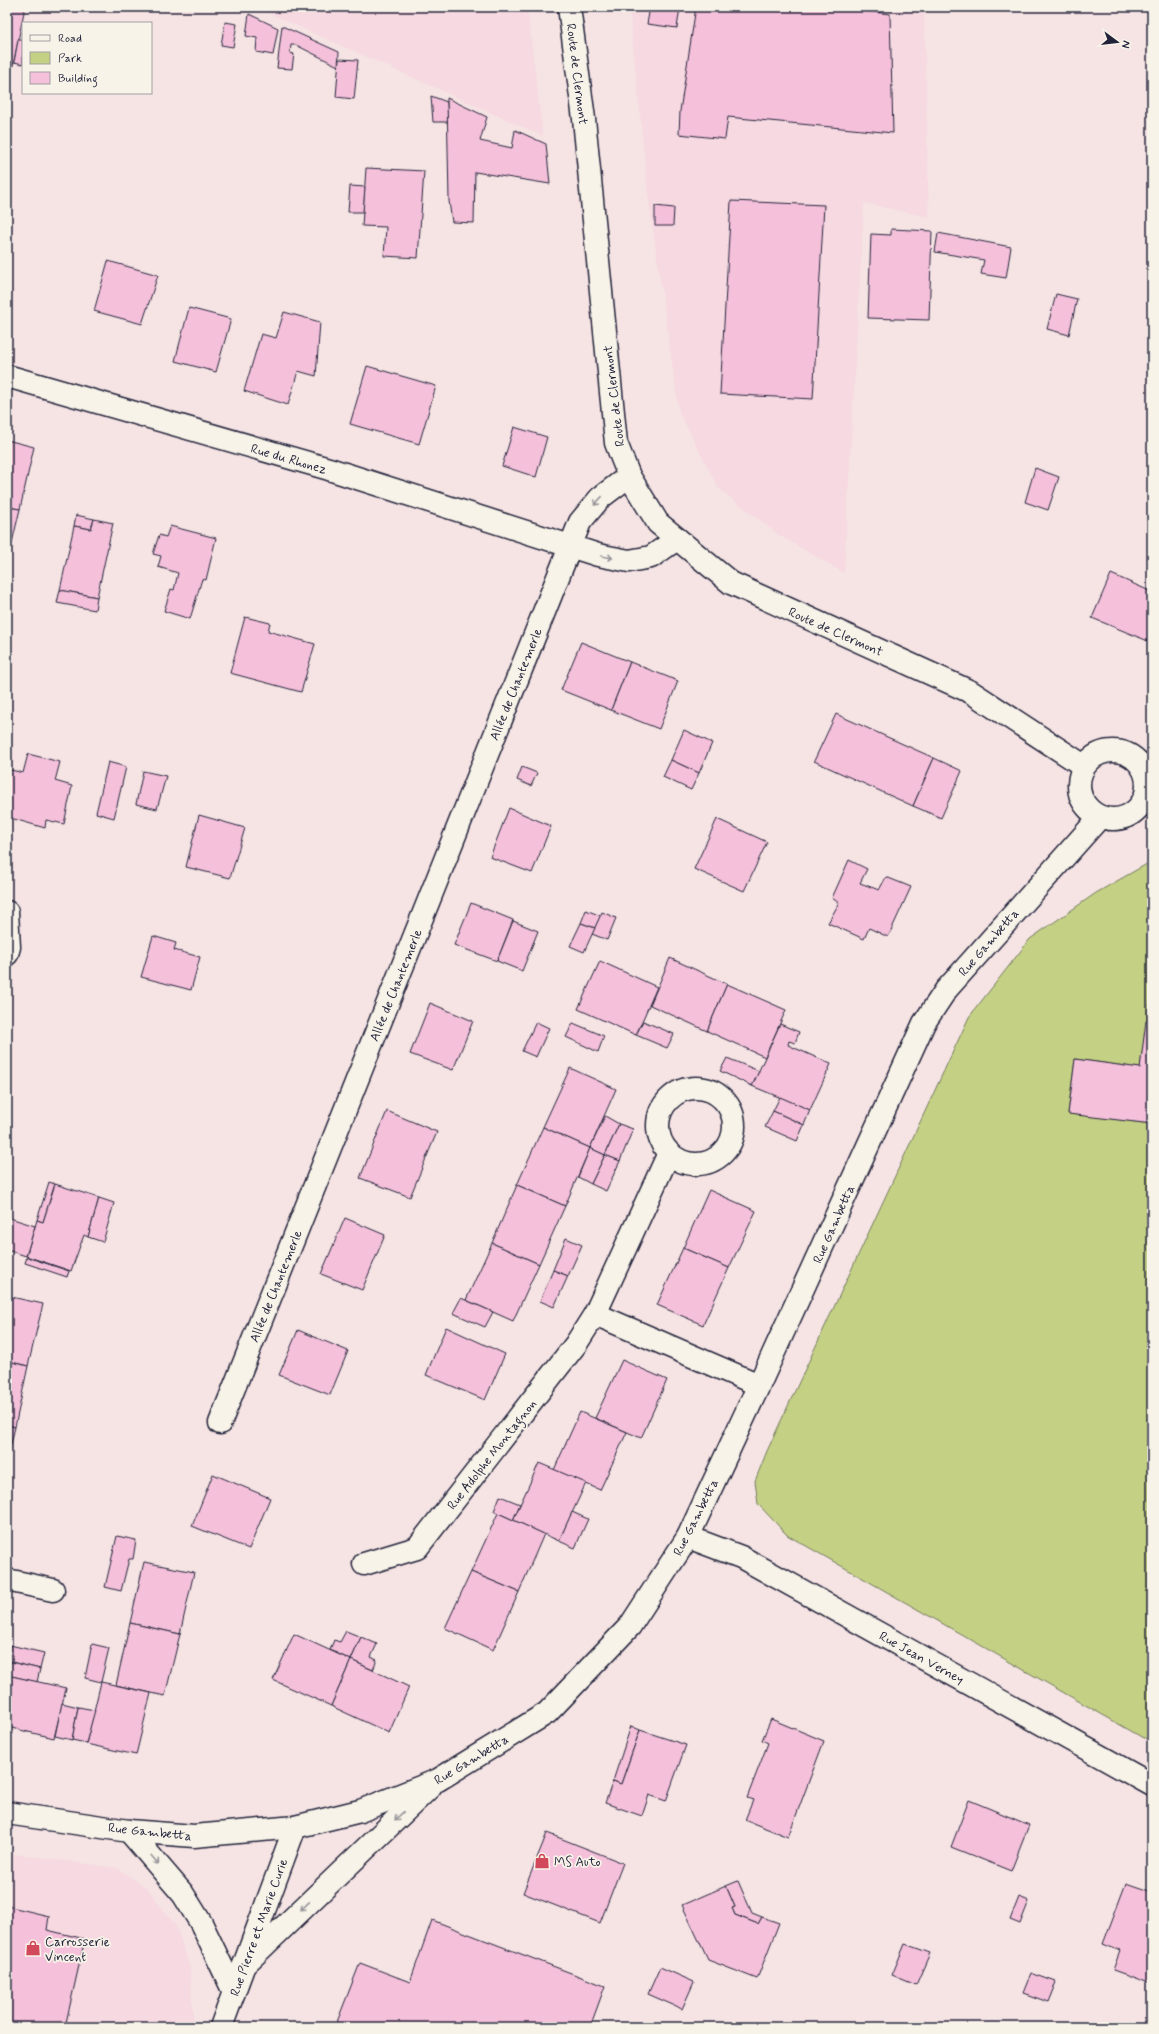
<svg xmlns="http://www.w3.org/2000/svg" width="1159" height="2034" font-family="Mynerve,sans-serif">
  <style>
    .built { fill: #f6d9e1 }
    .green { fill: #c4d184; stroke: #737a60 }
    .building { fill: #f5c0da; stroke: #22223b }
    .lines { fill: none; stroke-linecap: round; stroke-linejoin: round }
    .street-casing { stroke: #22223b; stroke-width: 25 }
    .secondary-casing { stroke: #22223b; stroke-width: 25 }
    .street { stroke: #f7f3e8; stroke-width: 22 }
    .secondary { stroke: #f7f3e8; stroke-width: 22 }
    .oneway { stroke: #97959a }
    .labels { text-anchor: middle; stroke-width: 3.5; stroke-linejoin: round; paint-order: stroke }
    .street-label { font-size: 13px; fill: #22223b; stroke: #f7f3e8 }
    .poi-label { font-size: 13px; fill: #22223b; stroke: #f7f3e8; text-anchor: start }
  </style>
  <rect width="100%" height="100%" fill="#f6e4e4"/>
  <filter id="ink" filterUnits="userSpaceOnUse"><feTurbulence type="fractalNoise" baseFrequency=".025" numOctaves="2"/><feDisplacementMap in="SourceGraphic" scale="8" xChannelSelector="R" yChannelSelector="G"/><feConvolveMatrix kernelMatrix="1 2 1 2 8 2 1 2 1" color-interpolation-filters="sRGB"/></filter>
  <g filter="url(#ink)">
    <g class="built">
      <polygon points="255,7 527,7 543,136"/>
      <polygon points="629,7 924,7 929,217 864,203 844,573 779,535 719,489 679,412 649,202"/>
      <polygon points="7,1853 117,1868 147,1888 176,1926 190,1968 193,2018 190,2027 7,2027"/>
    </g>
    <polygon class="green" points="1152,861 1152,987 1140,1068 1075,1059 1068,1113 1152,1124 1152,1743 787,1535 758,1504 755,1481 767,1451 969,1017 1030,939 1096,893"/>
    <g class="building">
      <polygon points="7,7 25,7 11,75 7,74"/>
      <polygon points="650,7 680,7 677,28 647,24"/>
      <polygon points="696,7 832,7 890,14 893,133 728,117 725,139 679,134 680,111"/>
      <polygon points="249,14 278,28 273,55 256,52 257,38 246,36"/>
      <polygon points="225,22 237,24 233,47 221,45"/>
      <polygon points="282,26 339,52 338,66 296,45 291,45 290,53 294,54 292,69 277,68"/>
      <polygon points="18,40 23,40 23,64 14,62"/>
      <polygon points="339,59 358,60 354,99 336,97"/>
      <polygon points="431,96 447,102 448,122 433,122"/>
      <polygon points="447,98 487,117 480,141 512,148 515,130 546,144 550,184 475,172 474,223 452,222 449,201"/>
      <polygon points="366,168 424,171 418,258 384,256 386,227 362,226"/>
      <polygon points="350,186 365,187 363,212 348,212"/>
      <polygon points="731,201 824,205 813,399 720,394"/>
      <polygon points="655,206 674,208 673,226 655,226"/>
      <polygon points="891,229 932,231 929,320 868,318 871,234 891,235"/>
      <polygon points="938,233 1011,247 1006,278 981,274 984,260 935,252"/>
      <polygon points="108,261 158,275 142,324 94,311"/>
      <polygon points="1056,294 1077,299 1069,335 1047,329"/>
      <polygon points="189,308 231,319 216,372 175,361"/>
      <polygon points="284,312 320,322 316,376 298,371 288,405 244,391 261,334 276,338"/>
      <polygon points="367,366 436,386 419,444 350,424"/>
      <polygon points="514,427 547,437 536,477 502,466"/>
      <polygon points="7,440 34,447 20,509 7,507"/>
      <polygon points="1035,468 1059,477 1048,510 1025,502"/>
      <polygon points="7,507 20,509 7,564"/>
      <polygon points="76,515 94,519 91,529 74,526"/>
      <polygon points="94,519 113,523 97,597 60,590 74,526 91,529"/>
      <polygon points="170,526 216,538 206,580 202,579 190,619 164,611 171,589 174,590 178,573 158,567 161,556 153,554 159,535 166,537"/>
      <polygon points="1111,574 1152,592 1152,633 1148,641 1092,618"/>
      <polygon points="60,590 97,597 95,610 57,603"/>
      <polygon points="245,617 270,623 268,631 315,644 301,692 230,673"/>
      <polygon points="581,642 630,662 611,710 561,690"/>
      <polygon points="630,662 678,681 659,729 611,710"/>
      <polygon points="836,714 934,758 913,806 814,761"/>
      <polygon points="684,730 712,743 699,773 671,760"/>
      <polygon points="28,754 60,762 55,781 72,786 64,824 46,820 45,828 7,817 7,769 23,773"/>
      <polygon points="934,758 962,771 941,818 913,806"/>
      <polygon points="671,760 699,773 691,790 663,777"/>
      <polygon points="108,762 126,767 114,818 96,813"/>
      <polygon points="522,767 537,773 531,786 517,780"/>
      <polygon points="143,771 166,776 157,809 136,804"/>
      <polygon points="509,808 551,826 532,873 490,857"/>
      <polygon points="199,815 245,828 230,878 186,867"/>
      <polygon points="717,819 767,842 744,891 694,869"/>
      <polygon points="849,860 867,869 860,883 879,890 886,877 911,887 888,937 869,928 864,939 828,923 839,903 832,898"/>
      <polygon points="471,903 513,920 497,961 454,945"/>
      <polygon points="586,910 601,916 595,928 581,923"/>
      <polygon points="602,912 616,918 607,940 592,934"/>
      <polygon points="513,921 538,931 522,971 497,961"/>
      <polygon points="581,923 595,928 584,952 570,946"/>
      <polygon points="153,936 176,943 174,950 200,957 191,990 141,977"/>
      <polygon points="670,958 727,984 707,1031 650,1005"/>
      <polygon points="600,961 657,987 636,1035 578,1009"/>
      <polygon points="727,984 786,1010 765,1057 707,1031"/>
      <polygon points="430,1003 473,1021 453,1070 410,1054"/>
      <polygon points="643,1021 674,1034 667,1048 636,1035"/>
      <polygon points="1146,1021 1152,1021 1152,1124 1068,1114 1075,1059 1140,1068"/>
      <polygon points="536,1022 549,1028 536,1057 522,1051"/>
      <polygon points="573,1023 604,1036 598,1052 566,1037"/>
      <polygon points="780,1024 799,1032 795,1043 789,1041 788,1045 831,1064 810,1110 752,1086"/>
      <polygon points="727,1058 759,1071 752,1086 720,1071"/>
      <polygon points="570,1068 616,1089 590,1148 543,1127"/>
      <polygon points="780,1097 810,1110 804,1125 773,1111"/>
      <polygon points="387,1111 437,1132 410,1197 360,1178"/>
      <polygon points="773,1111 804,1125 797,1141 765,1127"/>
      <polygon points="605,1116 619,1124 605,1155 590,1148"/>
      <polygon points="619,1124 633,1129 620,1161 605,1155"/>
      <polygon points="543,1127 590,1148 565,1206 517,1185"/>
      <polygon points="590,1148 605,1155 591,1184 578,1177"/>
      <polygon points="605,1155 620,1161 606,1191 591,1184"/>
      <polygon points="49,1182 55,1184 43,1222 37,1220"/>
      <polygon points="55,1184 99,1198 88,1237 84,1235 71,1271 26,1256 37,1220 43,1222"/>
      <polygon points="517,1185 565,1206 539,1264 492,1243"/>
      <polygon points="709,1190 756,1211 729,1268 683,1248"/>
      <polygon points="99,1198 114,1203 103,1242 88,1237"/>
      <polygon points="10,1218 35,1226 26,1256 7,1250 7,1227"/>
      <polygon points="345,1218 385,1235 362,1290 321,1274"/>
      <polygon points="566,1238 582,1245 568,1276 553,1270"/>
      <polygon points="492,1243 539,1264 513,1321 466,1300"/>
      <polygon points="683,1248 729,1268 703,1325 657,1305"/>
      <polygon points="27,1257 69,1271 67,1277 25,1263"/>
      <polygon points="553,1270 568,1276 554,1307 540,1301"/>
      <polygon points="7,1296 43,1304 28,1366 7,1361"/>
      <polygon points="461,1298 493,1312 485,1327 453,1313"/>
      <polygon points="446,1327 505,1354 485,1400 426,1375"/>
      <polygon points="298,1330 348,1351 330,1395 279,1375"/>
      <polygon points="622,1360 667,1380 641,1438 595,1418"/>
      <polygon points="7,1361 28,1366 15,1427 7,1425"/>
      <polygon points="580,1412 627,1432 600,1490 554,1470"/>
      <polygon points="7,1425 15,1427 7,1461"/>
      <polygon points="539,1463 586,1483 559,1541 513,1520"/>
      <polygon points="213,1474 270,1498 249,1549 192,1526"/>
      <polygon points="500,1496 520,1504 513,1520 494,1511"/>
      <polygon points="572,1512 588,1519 575,1548 559,1541"/>
      <polygon points="498,1513 544,1534 519,1592 471,1572"/>
      <polygon points="117,1536 136,1540 133,1559 129,1559 121,1591 105,1587"/>
      <polygon points="144,1562 194,1572 180,1634 130,1623"/>
      <polygon points="471,1572 519,1592 493,1650 445,1628"/>
      <polygon points="130,1623 180,1634 165,1696 116,1685"/>
      <polygon points="346,1631 361,1637 351,1660 330,1650 334,1640 340,1642"/>
      <polygon points="294,1634 351,1660 331,1706 273,1680"/>
      <polygon points="361,1637 377,1644 371,1657 377,1660 373,1670 351,1660"/>
      <polygon points="7,1644 10,1645 7,1659"/>
      <polygon points="92,1644 109,1648 101,1682 85,1678"/>
      <polygon points="10,1645 44,1653 40,1669 7,1661"/>
      <polygon points="351,1660 409,1687 389,1733 331,1706"/>
      <polygon points="7,1661 40,1669 37,1682 7,1675"/>
      <polygon points="7,1675 66,1688 54,1738 7,1727"/>
      <polygon points="101,1682 151,1693 136,1755 86,1744"/>
      <polygon points="62,1703 78,1707 72,1740 55,1736"/>
      <polygon points="78,1707 95,1710 86,1743 72,1740"/>
      <polygon points="771,1719 824,1741 788,1837 745,1820 753,1800 747,1798 768,1743 762,1740"/>
      <polygon points="631,1726 640,1730 621,1784 613,1781"/>
      <polygon points="640,1730 686,1745 666,1801 649,1795 642,1816 605,1803 613,1781 621,1784"/>
      <polygon points="969,1800 1029,1825 1011,1871 951,1847"/>
      <polygon points="547,1833 623,1863 600,1923 523,1893"/>
      <polygon points="738,1881 752,1913 762,1917 758,1924 735,1915 732,1908 735,1907 726,1886"/>
      <polygon points="1126,1883 1152,1892 1152,1984 1113,1970 1120,1951 1103,1944"/>
      <polygon points="726,1886 735,1907 732,1908 735,1915 758,1924 762,1917 779,1923 757,1979 708,1960 682,1905"/>
      <polygon points="1019,1897 1029,1901 1020,1924 1010,1920"/>
      <polygon points="7,1906 49,1916 47,1930 85,1939 65,2027 7,2027"/>
      <polygon points="432,1920 605,1986 590,2027 335,2027 360,1963 410,1982"/>
      <polygon points="905,1944 930,1953 916,1985 892,1975"/>
      <polygon points="660,1967 694,1982 682,2009 648,1994"/>
      <polygon points="1031,1973 1056,1982 1048,2002 1023,1993"/>
    </g>
    <g class="lines">
      <defs>
        <g id="street">
          <polyline points="7,376 329,469 598,555 629,561 651,557 677,539"/>
          <polyline points="7,912 9,947 7,954"/>
          <circle cx="696" cy="1126" r="38"/>
          <polyline points="595,1314 669,1153"/>
          <polyline points="220,1423 580,522 600,498 629,476"/>
          <polyline points="688,1537 741,1557 1152,1785"/>
          <polyline points="364,1564 417,1548 576,1344 595,1314 759,1385"/>
          <polyline points="7,1580 53,1590"/>
          <polyline points="7,1813 129,1831 194,1836 295,1827 360,1811 438,1780 547,1713 630,1626 688,1537 759,1385 924,1023 946,990 1100,817"/>
          <polyline points="129,1831 183,1894 201,1923 234,1992"/>
          <polyline points="244,1965 430,1787"/>
          <polyline points="221,2027 295,1827"/>
        </g>
        <g id="secondary">
          <polyline points="569,7 584,119 616,443 629,476 658,523 731,583 971,692 1084,766"/>
          <circle cx="1113" cy="785" r="34"/>
        </g>
      </defs>
      <use href="#street" class="street-casing"/>
      <use href="#secondary" class="secondary-casing"/>
      <use href="#street" class="street"/>
      <use href="#secondary" class="secondary"/>
    </g>
    <defs><path id="oneway-shaft" d="M-6 0H5M1.5-3L5.5 0L1.5 3" fill="none" stroke-width="1.6" stroke-linecap="round" stroke-linejoin="round"/></defs>
    <g class="oneway">
      <use href="#oneway-shaft" transform="translate(598 501) rotate(133)"/>
      <use href="#oneway-shaft" transform="translate(607 557) rotate(10)"/>
      <use href="#oneway-shaft" transform="translate(399 1816) rotate(136)"/>
      <use href="#oneway-shaft" transform="translate(155 1860) rotate(50)"/>
      <use href="#oneway-shaft" transform="translate(305 1906) rotate(136)"/>
    </g>
  </g>
  <defs>
    <symbol id="shop-bare" viewBox="-9 -9 18 18"><path d="M-5-2.5h2.3a2.7 3.5 0 0 1 5.4 0H5L5.5 6h-11ZM-1.5-2.5h3a1.5 2.3 0 0 0-3 0Z" fill="#d1495b" stroke="#f7f3e8" stroke-width="2.5" paint-order="stroke"/></symbol>
  </defs>
  <g fill-rule="evenodd">
    <use href="#shop-bare" x="531" y="1850" width="22" height="22"/>
    <use href="#shop-bare" x="22" y="1937" width="22" height="22"/>
  </g>
  <g class="labels">
    <g class="street-label">
      <text transform="translate(578 74) rotate(83)" y="5">Route de Clermont</text>
      <text transform="translate(613 396) rotate(-97)" y="5">Route de Clermont</text>
      <text transform="translate(289 458) rotate(16)" y="5">Rue du Rhonez</text>
      <text transform="translate(836 631) rotate(24)" y="5">Route de Clermont</text>
      <text transform="translate(515 684) rotate(-68)" y="5">Allée de Chantemerle</text>
      <text transform="translate(988 942) rotate(-49)" y="5">Rue Gambetta</text>
      <text transform="translate(395 985) rotate(-68)" y="5">Allée de Chantemerle</text>
      <text transform="translate(833 1224) rotate(-66)" y="5">Rue Gambetta</text>
      <text transform="translate(275 1286) rotate(-68)" y="5">Allée de Chantemerle</text>
      <text transform="translate(491 1454) rotate(-52)" y="5">Rue Adolphe Montagnon</text>
      <text transform="translate(695 1517) rotate(-63)" y="5">Rue Gambetta</text>
      <text transform="translate(922 1657) rotate(29)" y="5">Rue Jean Verney</text>
      <text transform="translate(471 1759) rotate(-31)" y="5">Rue Gambetta</text>
      <text transform="translate(150 1831) rotate(6)" y="5">Rue Gambetta</text>
      <text transform="translate(258 1927) rotate(-70)" y="5">Rue Pierre et Marie Curie</text>
    </g>
    <g class="poi-label">
      <text x="554" y="1866">MS Auto</text>
      <text x="45" y="1946">Carrosserie<tspan x="45" dy="15">Vincent</tspan></text>
    </g>
  </g>
  <rect width="1159" height="2034" fill="none" stroke="#f7f3e8" stroke-width="24"/>
  <rect x="12" y="12" width="1135" height="2010" fill="none" stroke="#22223b" stroke-width="1.5" filter="url(#ink)"/>
  <rect x="22" y="22" width="130" height="72" fill="#f7f3e8" stroke="#a29fa3"/>
  <rect x="30" y="35" width="20" height="6" fill="#f7f3e8" stroke="#a29fa3"/>
  <text x="58" y="42" font-size="12" fill="#22223b">Road</text>
  <rect x="30" y="52" width="20" height="12" fill="#c4d184" stroke="#a29fa3"/>
  <text x="58" y="62" font-size="12" fill="#22223b">Park</text>
  <rect x="30" y="72" width="20" height="12" fill="#f5c0da" stroke="#a29fa3"/>
  <text x="58" y="82" font-size="12" fill="#22223b">Building</text>
  <g transform="translate(1117 42) rotate(105)" stroke="#f7f3e8" stroke-width="3" paint-order="stroke">
  <path d="M0-3L7 15L0 10L-7 15Z" fill="#22223b"/>
  <text y="-6" font-size="11" font-weight="bold" text-anchor="middle" fill="#22223b">N</text>
  </g>
</svg>
